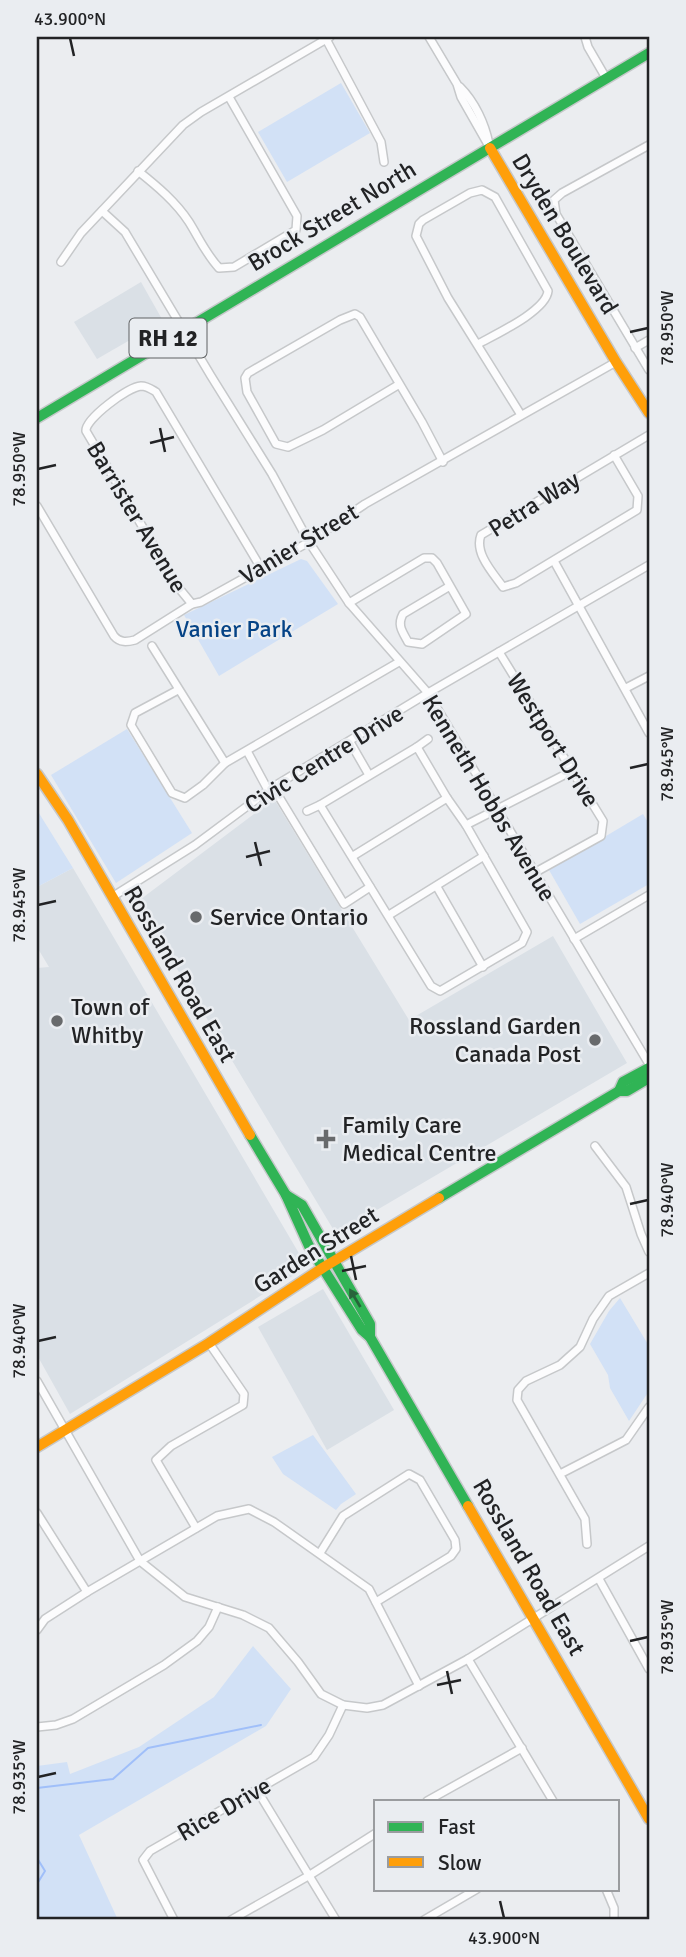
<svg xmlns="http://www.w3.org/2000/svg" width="686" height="1957" font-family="Signika,sans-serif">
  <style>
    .built { fill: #dae0e6 }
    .green { fill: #d2e1f6 }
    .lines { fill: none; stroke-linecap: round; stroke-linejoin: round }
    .stream { stroke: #a0bff9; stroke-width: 2 }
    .street-casing { stroke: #c6c8ca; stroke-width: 10 }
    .fast-casing { stroke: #c6c8ca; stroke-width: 13 }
    .slow-casing { stroke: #c6c8ca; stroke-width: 13 }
    .street { stroke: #fcfcfd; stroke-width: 7 }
    .fast { stroke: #30b455; stroke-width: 10 }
    .slow { stroke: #ff9f0a; stroke-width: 10 }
    .oneway { fill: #28643b }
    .ticks { fill: none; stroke: #222325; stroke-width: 2.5 }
    .poi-dot { fill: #686a6c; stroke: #eaedf1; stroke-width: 2.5 }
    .labels { text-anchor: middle; stroke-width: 5; stroke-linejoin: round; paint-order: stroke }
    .shield { fill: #eaedf1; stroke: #5e6062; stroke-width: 2 }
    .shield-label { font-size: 23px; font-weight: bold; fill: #222325 }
    .street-label { font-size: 24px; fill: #222325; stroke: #eaedf1 }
    .park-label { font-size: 24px; fill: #054386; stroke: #eaedf1 }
    .poi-label { font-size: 24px; fill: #222325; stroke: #eaedf1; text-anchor: start }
    .neatline { fill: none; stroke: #222325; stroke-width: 2.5 }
    .ticks-label { font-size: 18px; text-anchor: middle; fill: #222325 }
  </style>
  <rect width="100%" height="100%" fill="#ebedf0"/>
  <g class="built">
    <polygon points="141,282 163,321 97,359 74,322"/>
    <polygon points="274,799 409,1020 553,936 627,1063 336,1234 137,902"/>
    <polygon points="73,868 307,1267 70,1414 37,1355 37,968 49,967 37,947 37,887"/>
    <polygon points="323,1289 394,1410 327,1450 258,1327"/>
  </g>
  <g class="green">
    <polygon points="341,83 370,133 287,182 258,132"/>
    <polygon points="301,559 307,561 338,604 219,676 184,615"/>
    <polygon points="127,729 192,833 116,883 51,775"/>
    <polygon points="37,810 73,868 37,887"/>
    <polygon points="643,814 649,824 649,884 580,924 549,870"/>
    <polygon points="620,1298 649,1346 649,1391 629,1421 610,1388 608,1375 590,1344 609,1311"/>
    <polygon points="313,1435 356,1494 341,1504 336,1510 283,1474 272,1457"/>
    <polygon points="253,1646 291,1689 266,1726 79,1835 118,1920 37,1920 37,1766 67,1762 70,1774 139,1747 214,1697"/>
  </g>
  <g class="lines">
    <g class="stream">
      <polyline points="37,1788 113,1779 148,1748 261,1725"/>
      <polyline points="37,1858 45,1871 37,1884"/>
      <polyline points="37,1914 41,1920"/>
    </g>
    <defs>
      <g id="street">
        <polyline points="429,37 457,84 461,97 490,148"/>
        <polyline points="585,37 588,47 606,78"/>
        <polyline points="326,39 381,142 384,162"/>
        <path d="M460,87C475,102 485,124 489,144"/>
        <polyline points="649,145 562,193 554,200 556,214 649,370"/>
        <path d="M138,171C157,186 176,202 189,222C199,238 206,254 219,268L234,267L296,230L297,216L229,97"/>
        <polyline points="102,211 125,232 211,376 272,474 309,542 349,603 428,693 649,1064"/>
        <polyline points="61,262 81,233 183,125 201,112 330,37"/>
        <path d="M478,344C496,334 546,311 548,291L495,197L482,190L470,193L423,220L419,224L416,236L448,298L521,415"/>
        <polyline points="635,348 649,340"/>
        <polyline points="398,385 323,430 288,447 276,444 247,392 245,378 248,373 340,320 355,314 360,317 422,422 443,462"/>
        <path d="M614,455L638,496L637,510L516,583L503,587C493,573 474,553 481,535L649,435"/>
        <path d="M37,506L114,636C120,643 127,642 135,640L192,604L201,602L309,542L365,504L616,362"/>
        <polyline points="554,561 649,733"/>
        <path d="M349,603L424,558H432L437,563L466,614L422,644L408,642C402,631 397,625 403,614L450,586"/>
        <path d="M192,604L178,587L86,431C85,419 128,387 141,386C147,386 151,389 156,392L261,568"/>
        <polyline points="152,646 225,763 399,662"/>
        <polyline points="499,652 603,821 601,836 534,873"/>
        <polyline points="626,688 649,676"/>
        <polyline points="178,690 135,713 131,725 172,793 185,798 203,785 225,763"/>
        <polyline points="350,742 369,775"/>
        <polygon points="417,747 447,798 466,825 527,932 522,943 440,991 431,986 320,805"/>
        <polyline points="417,747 428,739"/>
        <polyline points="247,751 268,790"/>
        <polyline points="273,787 344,904 370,887"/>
        <polyline points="307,811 320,805"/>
        <polyline points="466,825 572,771"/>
        <polyline points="353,856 447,798"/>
        <polyline points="437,887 483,967"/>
        <polyline points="112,897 195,845 273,787 428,693 649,565"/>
        <polyline points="389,915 484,856"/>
        <polyline points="574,939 649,895"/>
        <polyline points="595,1146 626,1187 641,1234 649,1252"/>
        <polyline points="37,1381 140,1561 185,1597 243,1615 269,1628 298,1662 321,1694 343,1705 367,1708 383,1705 468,1659 649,1546"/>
        <polyline points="560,1474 626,1440 649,1407"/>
        <polyline points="37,1513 87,1592"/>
        <polyline points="196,1528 156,1460 171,1446 243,1405 244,1394 209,1343"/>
        <polyline points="587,1544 585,1519 517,1400 518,1390 526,1381 560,1365 580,1347 593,1319 609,1296 649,1273"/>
        <polyline points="320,1553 343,1516 409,1474 420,1480 455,1540 456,1549 451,1556 376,1602"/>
        <polyline points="599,1579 649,1669"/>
        <polyline points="37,1630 45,1619 87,1592 217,1516 249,1509 274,1522 369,1589 419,1686"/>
        <polyline points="468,1659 553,1801"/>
        <polyline points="37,1727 56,1725 73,1719 164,1665 197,1641 209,1627 218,1607"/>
        <polyline points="257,1790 336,1920"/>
        <polyline points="427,1801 522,1748"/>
        <polyline points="606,1889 614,1908 614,1920"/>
        <polyline points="174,1920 143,1860 150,1851 314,1757 329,1735 343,1705"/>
        <polyline points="231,1920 310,1875 376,1833"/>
        <polyline points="424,1920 477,1889"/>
      </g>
      <g id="fast">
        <polyline points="37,418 649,53"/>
        <polyline points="619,1091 623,1082 649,1068"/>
        <polyline points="250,1135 286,1195 309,1246 362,1330 370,1337 468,1506"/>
        <polyline points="286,1195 302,1205 370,1324 370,1337"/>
        <polyline points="439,1198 619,1091 627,1091 649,1078"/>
      </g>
      <g id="slow">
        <polyline points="490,148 616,362 649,413"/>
        <polyline points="37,774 68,820 250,1135"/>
        <polyline points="37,1447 209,1343 324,1267 439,1198"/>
        <polyline points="468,1506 649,1819"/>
      </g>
    </defs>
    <use href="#street" class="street-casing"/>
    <use href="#fast" class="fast-casing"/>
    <use href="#slow" class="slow-casing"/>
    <use href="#street" class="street"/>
    <use href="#fast" class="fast"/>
    <use href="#slow" class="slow"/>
  </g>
  <defs><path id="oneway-solid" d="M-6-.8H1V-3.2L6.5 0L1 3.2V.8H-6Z" transform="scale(1.75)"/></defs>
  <use class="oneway" href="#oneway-solid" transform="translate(355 1298) rotate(-121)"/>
  <path class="ticks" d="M70,38L74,56M630,332L648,328M160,428L165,452M150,443L174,437M38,469L56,465M630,768L648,764M255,842L261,866M246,857L270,851M38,905L56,901M630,1204L648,1200M351,1256L356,1280M342,1271L366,1266M38,1341L56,1337M630,1641L648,1637M447,1671L452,1694M437,1685L461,1680M38,1777L56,1773M500,1901L504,1918"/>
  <g class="poi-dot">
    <circle cx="196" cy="917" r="7"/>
    <circle cx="57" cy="1021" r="7"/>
    <circle cx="595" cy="1040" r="7"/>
    <path d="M322.5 1128.5h7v7h7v7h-7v7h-7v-7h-7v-7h7z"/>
  </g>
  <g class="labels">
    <rect class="shield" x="129.5" y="318.5" width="77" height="39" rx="5"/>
    <g class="shield-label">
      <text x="168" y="346">RH 12</text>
    </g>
    <g class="street-label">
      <text transform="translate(332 216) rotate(-31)" y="8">Brock Street North</text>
      <text transform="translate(565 234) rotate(59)" y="8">Dryden Boulevard</text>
      <text transform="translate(534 504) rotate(-32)" y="8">Petra Way</text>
      <text transform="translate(137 517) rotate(59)" y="8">Barrister Avenue</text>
      <text transform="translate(299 544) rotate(-31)" y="8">Vanier Street</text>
      <text transform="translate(553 740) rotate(58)" y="8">Westport Drive</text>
      <text transform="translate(324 759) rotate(-32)" y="8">Civic Centre Drive</text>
      <text transform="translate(489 798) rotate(59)" y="8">Kenneth Hobbs Avenue</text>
      <text transform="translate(180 974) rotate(60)" y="8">Rossland Road East</text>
      <text transform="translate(316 1250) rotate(-32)" y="8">Garden Street</text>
      <text transform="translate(529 1567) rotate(60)" y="8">Rossland Road East</text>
      <text transform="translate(224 1809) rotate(-30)" y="8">Rice Drive</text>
    </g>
    <g class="park-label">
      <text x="234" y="637">Vanier Park</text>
    </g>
    <g class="poi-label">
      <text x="210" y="925">Service Ontario</text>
      <text x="71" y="1015">Town of<tspan x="71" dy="28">Whitby</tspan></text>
      <text x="581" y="1034" text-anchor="end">Rossland Garden<tspan x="581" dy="28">Canada Post</tspan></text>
      <text x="342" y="1133">Family Care<tspan x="342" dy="28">Medical Centre</tspan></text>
    </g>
  </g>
  <rect width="686" height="1957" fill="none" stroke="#eaedf1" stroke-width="77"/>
  <rect x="374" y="1800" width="245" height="91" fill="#eaedf1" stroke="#9a9c9f" stroke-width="2"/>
  <rect x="388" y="1822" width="35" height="10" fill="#30b455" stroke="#9a9c9f" stroke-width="2"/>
  <text x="438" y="1834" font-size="21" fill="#222325">Fast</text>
  <rect x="388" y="1857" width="35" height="10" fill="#ff9f0a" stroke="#9a9c9f" stroke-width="2"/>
  <text x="438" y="1870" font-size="21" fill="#222325">Slow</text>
  <rect x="38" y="38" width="610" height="1880" class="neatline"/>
  <g class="ticks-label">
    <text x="70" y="25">43.900°N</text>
    <text transform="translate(667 328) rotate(-90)" y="6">78.950°W</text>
    <text transform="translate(19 469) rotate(-90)" y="6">78.950°W</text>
    <text transform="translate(667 764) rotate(-90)" y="6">78.945°W</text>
    <text transform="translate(19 905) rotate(-90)" y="6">78.945°W</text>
    <text transform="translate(667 1200) rotate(-90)" y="6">78.940°W</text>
    <text transform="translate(19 1341) rotate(-90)" y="6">78.940°W</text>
    <text transform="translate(667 1637) rotate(-90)" y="6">78.935°W</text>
    <text transform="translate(19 1777) rotate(-90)" y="6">78.935°W</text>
    <text x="504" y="1944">43.900°N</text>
  </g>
</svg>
